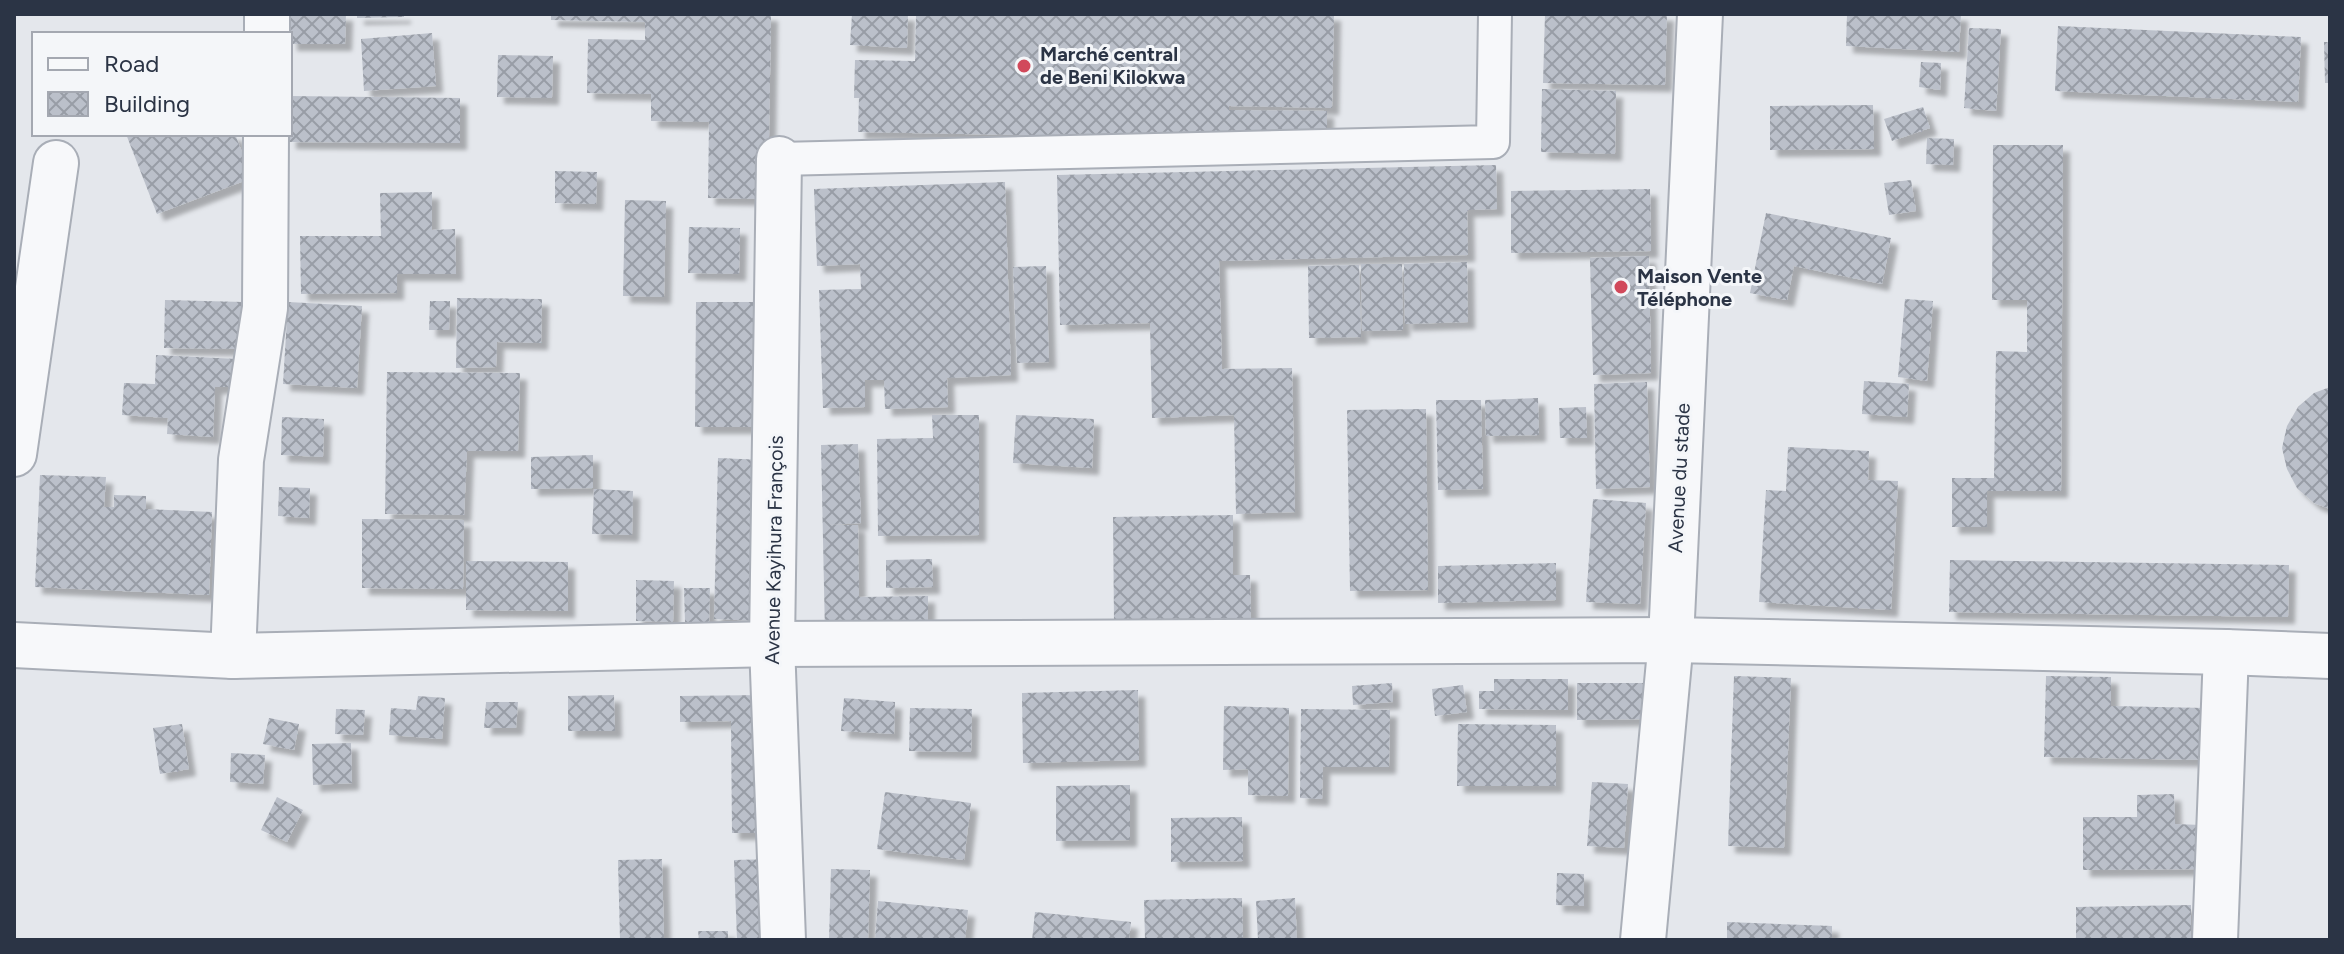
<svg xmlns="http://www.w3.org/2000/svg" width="2344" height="954" font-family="Figtree,sans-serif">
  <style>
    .building { fill: url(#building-cross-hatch); filter: url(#shadow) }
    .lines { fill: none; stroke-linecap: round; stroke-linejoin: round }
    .lane-casing { stroke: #a9aeb7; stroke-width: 36 }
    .street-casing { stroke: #a9aeb7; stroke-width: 48 }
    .lane { stroke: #f7f8fa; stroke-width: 32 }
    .street { stroke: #f7f8fa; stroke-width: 44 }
    .poi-dot { fill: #d1495b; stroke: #f4f6f9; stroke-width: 3 }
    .labels { text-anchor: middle; stroke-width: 6; stroke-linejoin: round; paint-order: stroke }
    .poi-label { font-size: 20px; font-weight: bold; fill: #2b3445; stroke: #f4f6f9; text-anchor: start }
    .street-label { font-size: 20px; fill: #2b3445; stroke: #f4f6f9 }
  </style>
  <defs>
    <pattern id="building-cross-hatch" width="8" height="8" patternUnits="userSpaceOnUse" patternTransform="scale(2)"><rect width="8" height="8" fill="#bbc0ca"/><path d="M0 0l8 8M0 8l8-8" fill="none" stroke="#989da6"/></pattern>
    <filter id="shadow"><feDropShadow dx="7" dy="7" stdDeviation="2" flood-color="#0004"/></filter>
  </defs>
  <rect width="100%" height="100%" fill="#e4e7ec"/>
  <g class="building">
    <polygon points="285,14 346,14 345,44 290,44 290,34 285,34"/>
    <polygon points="357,14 404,14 404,17 357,18"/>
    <polygon points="551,14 771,14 768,199 708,198 709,122 651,121 651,94 587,93 588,39 645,40 645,22 551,20"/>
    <polygon points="852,14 908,14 907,48 850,45"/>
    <polygon points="916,14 1334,14 1332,108 1229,106 1229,110 1327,111 1327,141 858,132 859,98 854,98 855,60 915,61"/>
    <polygon points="1545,14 1667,14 1665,85 1543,83"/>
    <polygon points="1847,14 1961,14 1959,52 1846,46"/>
    <polygon points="2058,26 2301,37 2298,102 2055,91"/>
    <polygon points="1969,28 2001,29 1996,111 1964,108"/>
    <polygon points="432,33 436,86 364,91 361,39"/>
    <polygon points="2324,42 2330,42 2330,83 2325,83"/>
    <polygon points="498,55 553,56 552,98 497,97"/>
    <polygon points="1921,62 1941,63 1940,90 1919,87"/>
    <polygon points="1542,89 1616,91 1615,154 1541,152"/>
    <polygon points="290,96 460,98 460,143 289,142"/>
    <polygon points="1873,105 1874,149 1770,150 1770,106"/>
    <polygon points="1923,107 1930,128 1892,141 1884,119"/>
    <polygon points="126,134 235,134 252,178 157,214"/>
    <polygon points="1927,138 1954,139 1953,165 1926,164"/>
    <polygon points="1993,145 2063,145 2061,491 1987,491 1987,527 1952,527 1952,478 1994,478 1996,351 2027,352 2027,300 1992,300"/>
    <polygon points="1496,165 1497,209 1467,210 1468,255 1219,261 1222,369 1292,368 1295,512 1236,514 1234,415 1152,418 1150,323 1060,325 1057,175"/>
    <polygon points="555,171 597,172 596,204 555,203"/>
    <polygon points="1911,180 1916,211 1889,215 1884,183"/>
    <polygon points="1005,182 1011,375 947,378 948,407 885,409 884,380 865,380 865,407 823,408 819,290 861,289 860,264 817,266 814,189"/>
    <polygon points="1650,189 1651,251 1511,253 1511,191"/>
    <polygon points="432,192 432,230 455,229 456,274 397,274 397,293 301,294 300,236 381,236 380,193"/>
    <polygon points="625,200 666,201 664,297 623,296"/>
    <polygon points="1766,213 1891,238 1882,284 1794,266 1787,300 1750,293"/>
    <polygon points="689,227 740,228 739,274 688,273"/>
    <polygon points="1649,256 1651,373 1593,375 1590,258"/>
    <polygon points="1467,262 1468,322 1405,324 1404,264"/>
    <polygon points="1361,264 1402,264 1403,330 1362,331"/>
    <polygon points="1359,265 1361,337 1309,338 1308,266"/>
    <polygon points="1046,266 1049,362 1017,363 1013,267"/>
    <polygon points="457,298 542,299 541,343 497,342 496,367 456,368"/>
    <polygon points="1905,299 1933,301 1927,381 1898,377"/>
    <polygon points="165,300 244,302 243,349 164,348"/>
    <polygon points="430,301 450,301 449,330 429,330"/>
    <polygon points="288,302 362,306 357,388 283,384"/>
    <polygon points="696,302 763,302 762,427 695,427"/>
    <polygon points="156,355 238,359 236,387 215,387 213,437 167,434 168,418 122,415 124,383 155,384"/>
    <polygon points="387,372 520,373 518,451 467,451 464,515 385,514"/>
    <polygon points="1864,381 1909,384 1907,417 1862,414"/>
    <polygon points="1647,382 1650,487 1596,489 1594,384"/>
    <polygon points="2330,387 2330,509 2314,503 2297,488 2287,469 2282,448 2287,426 2298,407 2314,393"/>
    <polygon points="1538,398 1539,435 1486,436 1485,400"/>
    <polygon points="1436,400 1481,400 1483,489 1438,490"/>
    <polygon points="1586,407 1587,438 1560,438 1559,408"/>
    <polygon points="1426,409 1428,590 1350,591 1347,410"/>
    <polygon points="932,415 979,415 979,535 878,536 877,439 933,438"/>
    <polygon points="1016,415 1094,419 1092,468 1013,463"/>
    <polygon points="282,417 324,419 323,457 281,455"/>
    <polygon points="858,444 861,523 829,525 858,525 859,597 928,596 928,634 825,634 821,445"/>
    <polygon points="1788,447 1869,451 1868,480 1898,481 1891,610 1759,602 1766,490 1786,491"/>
    <polygon points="593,455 593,488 531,489 531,457"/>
    <polygon points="718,458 765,460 761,621 714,619"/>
    <polygon points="40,475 106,477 104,507 114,507 114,495 146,496 146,509 212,512 209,595 35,587"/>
    <polygon points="279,487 310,488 309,518 278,516"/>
    <polygon points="594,489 633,491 632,535 592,534"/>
    <polygon points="1593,499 1646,503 1640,604 1586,602"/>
    <polygon points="1233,515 1233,575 1250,575 1251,620 1114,623 1113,517"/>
    <polygon points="362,519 464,520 463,589 362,588"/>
    <polygon points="932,559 933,587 886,588 886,560"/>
    <polygon points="1950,560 2289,565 2288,617 1949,612"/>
    <polygon points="466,561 568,562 568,611 466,610"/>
    <polygon points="1556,563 1556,600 1438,603 1438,566"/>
    <polygon points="636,580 674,581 673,622 636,621"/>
    <polygon points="684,588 710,588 709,623 685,623"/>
    <polygon points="1734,676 1791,678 1784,848 1728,846"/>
    <polygon points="2046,676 2111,677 2111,706 2206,708 2205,760 2044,757"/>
    <polygon points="1494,679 1568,679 1568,710 1479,709 1479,691 1494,691"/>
    <polygon points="1392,683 1393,702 1353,705 1352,686"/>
    <polygon points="1577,683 1648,683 1648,719 1577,720"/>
    <polygon points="1463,685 1467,712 1435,716 1432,689"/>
    <polygon points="1138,690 1139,760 1023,763 1022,693"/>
    <polygon points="614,695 615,731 568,731 568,696"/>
    <polygon points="771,695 772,833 732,833 731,721 680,722 680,696"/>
    <polygon points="418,696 445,698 442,739 389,735 391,708 416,710"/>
    <polygon points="844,698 895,702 894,734 841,731"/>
    <polygon points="486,702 518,702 516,728 484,728"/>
    <polygon points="1224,706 1289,708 1288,796 1248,795 1248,769 1223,770"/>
    <polygon points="910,708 972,709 971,752 909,751"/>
    <polygon points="336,709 365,710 363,735 335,734"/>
    <polygon points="1301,709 1390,710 1389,767 1323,767 1322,799 1300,798"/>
    <polygon points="269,718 299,724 294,750 263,744"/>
    <polygon points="182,724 189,769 160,774 153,728"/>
    <polygon points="1458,724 1556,725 1556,786 1457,786"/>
    <polygon points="351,743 352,783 313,785 312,744"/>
    <polygon points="231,753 265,755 263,784 230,782"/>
    <polygon points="1592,782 1628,784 1624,848 1587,846"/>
    <polygon points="1130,785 1130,840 1056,841 1056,786"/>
    <polygon points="885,792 971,803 964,860 877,849"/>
    <polygon points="2174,794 2175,824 2202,825 2202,869 2083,870 2083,817 2137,817 2137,795"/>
    <polygon points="277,797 303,810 287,842 261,830"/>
    <polygon points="1242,817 1243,861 1171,862 1171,818"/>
    <polygon points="662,859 664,940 620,940 618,860"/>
    <polygon points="772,859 774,940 737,940 734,860"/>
    <polygon points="831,869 870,870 868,940 829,940"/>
    <polygon points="1557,873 1584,874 1584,906 1556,905"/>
    <polygon points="1242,898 1243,940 1145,940 1144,900"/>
    <polygon points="1295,898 1297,940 1258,940 1256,901"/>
    <polygon points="878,901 968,910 965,940 875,940"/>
    <polygon points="2191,905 2191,940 2076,940 2076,907"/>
    <polygon points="1035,912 1131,922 1129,940 1032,940"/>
    <polygon points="1727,922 1832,926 1832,940 1727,940"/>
    <polygon points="698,931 728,931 728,940 699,940"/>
  </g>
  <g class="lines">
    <defs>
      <polyline id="lane" points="779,159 1493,142 1495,14"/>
      <g id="street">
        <polyline points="267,34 267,14"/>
        <polyline points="779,159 772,644 783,940"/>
        <polyline points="14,454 56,163"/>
        <polyline points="14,645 233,656 772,644 1671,640 2226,652 2330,656"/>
        <polyline points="233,656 241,460 265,308 266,134"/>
        <polyline points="1643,940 1671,640 1700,14"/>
        <polyline points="2215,940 2226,652"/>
      </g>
    </defs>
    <use href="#lane" class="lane-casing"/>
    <use href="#street" class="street-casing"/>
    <use href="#lane" class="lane"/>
    <use href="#street" class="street"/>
  </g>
  <g class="poi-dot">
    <circle cx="1024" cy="66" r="8"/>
    <circle cx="1621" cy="287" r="8"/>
  </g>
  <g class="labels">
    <g class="poi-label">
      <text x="1040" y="61">Marché central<tspan x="1040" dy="23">de Beni Kilokwa</tspan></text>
      <text x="1637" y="283">Maison Vente<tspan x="1637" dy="23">Téléphone</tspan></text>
    </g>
    <g class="street-label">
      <text transform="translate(1679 478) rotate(-87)" y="7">Avenue du stade</text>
      <text transform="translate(774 550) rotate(-89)" y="7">Avenue Kayihura François</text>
    </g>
  </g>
  <rect width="2344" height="954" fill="none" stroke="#2b3445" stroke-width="32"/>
  <rect x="32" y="32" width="260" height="104" fill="#f4f6f9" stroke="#a4a8b1" stroke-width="2"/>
  <rect x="48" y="58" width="40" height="12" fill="#f7f8fa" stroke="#a4a8b1" stroke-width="2"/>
  <text x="104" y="72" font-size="24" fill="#2b3445">Road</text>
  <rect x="48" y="92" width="40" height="24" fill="url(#building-cross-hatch)" stroke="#a4a8b1" stroke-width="2"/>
  <text x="104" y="112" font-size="24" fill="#2b3445">Building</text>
</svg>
